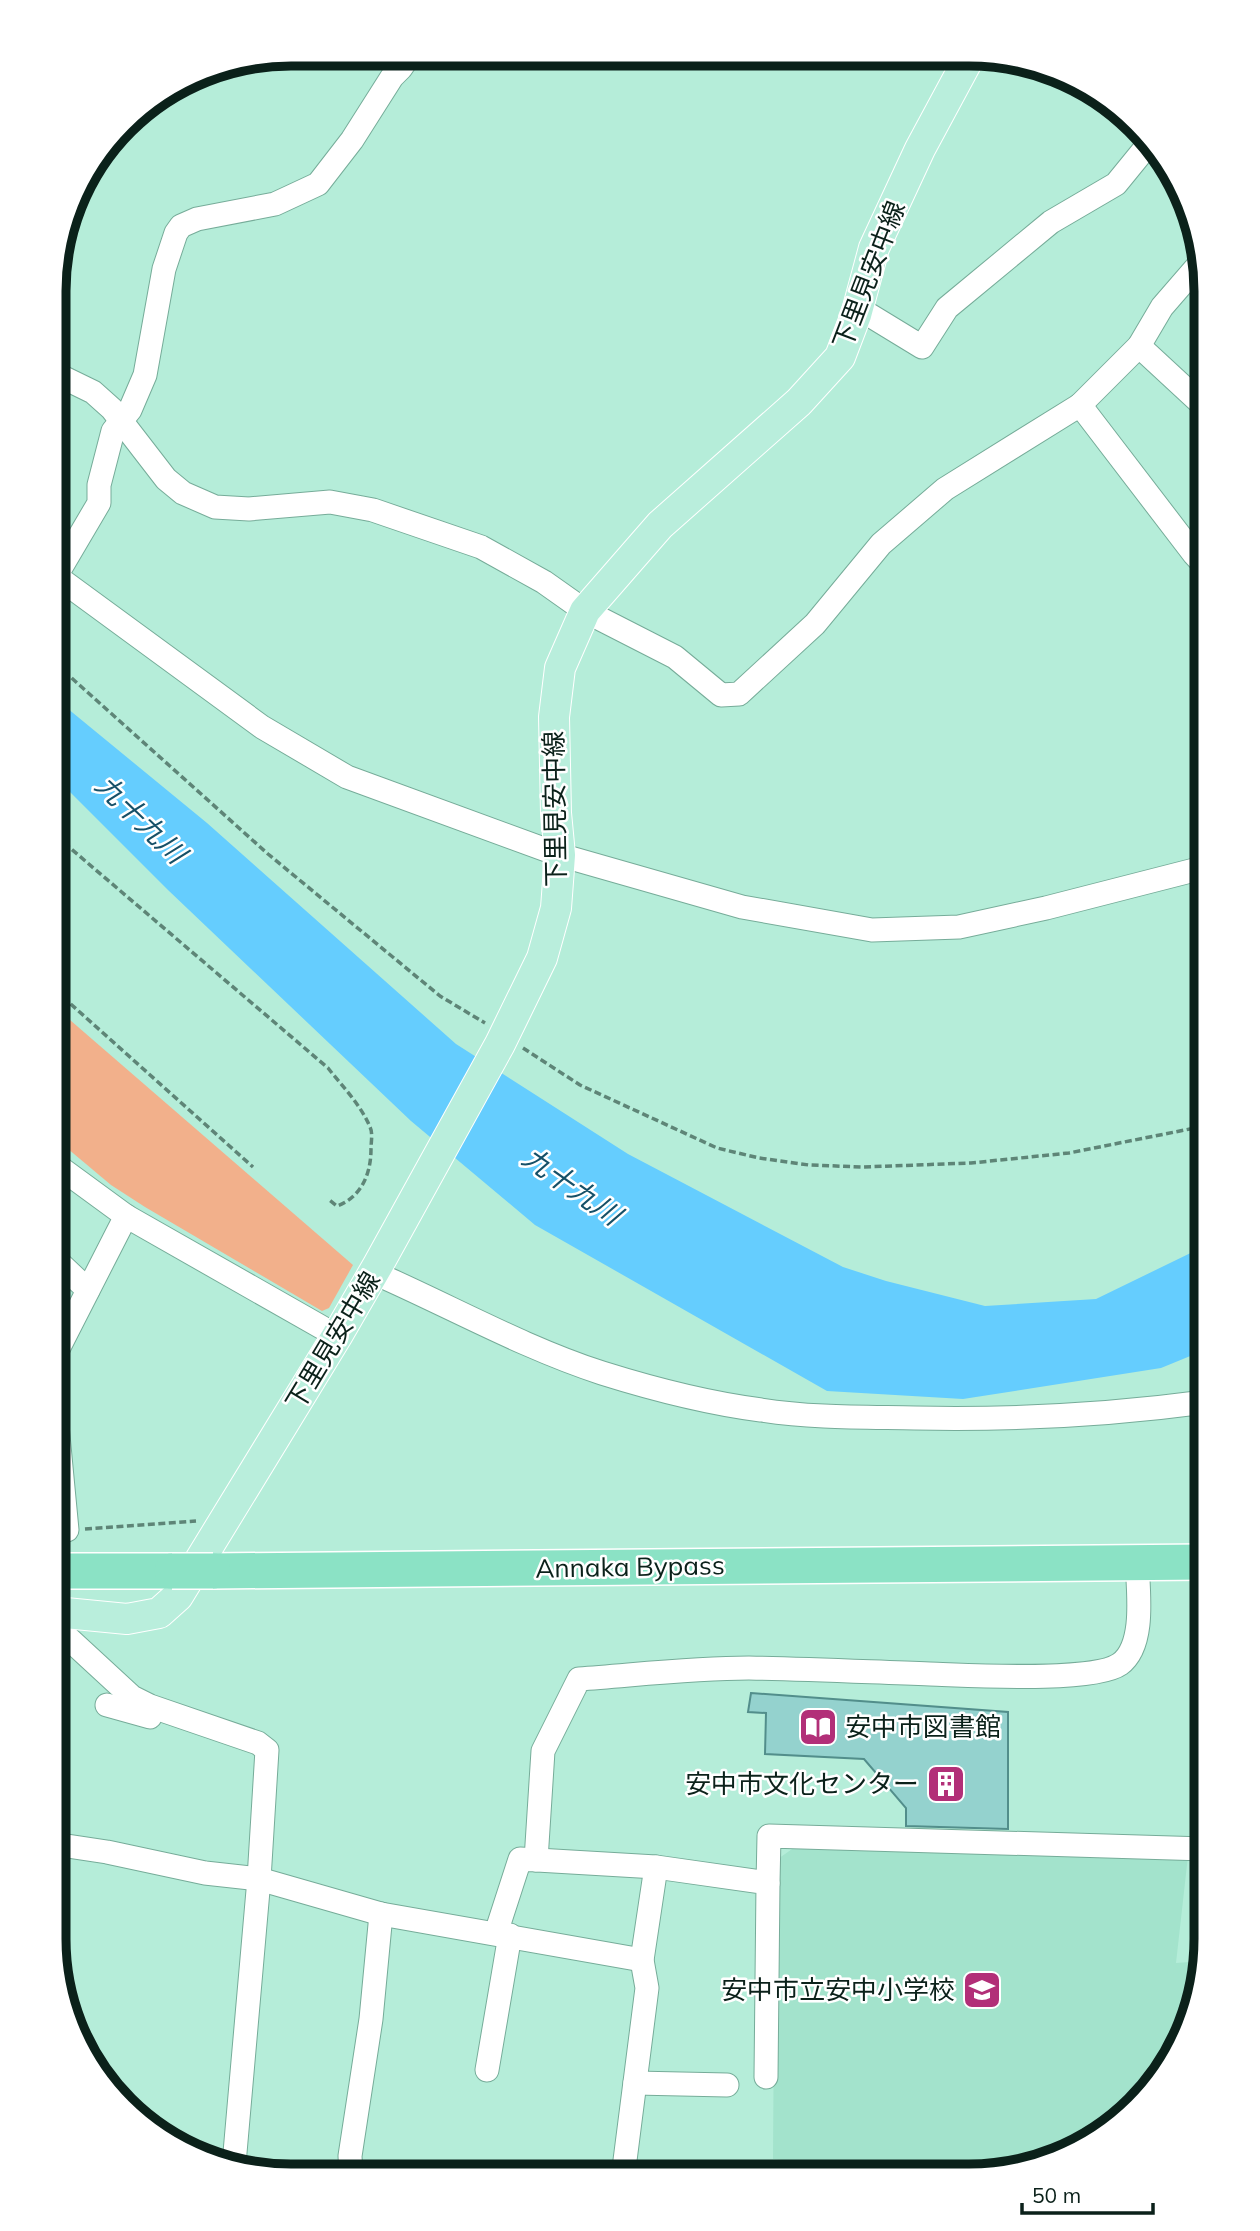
<svg xmlns="http://www.w3.org/2000/svg" width="1260" height="2231" font-family="Mulish,'Noto Sans JP',sans-serif">
  <style>
    .built { fill: #a3e3cc }
    .green { fill: #f2b08b }
    .water { fill: #65cdfe }
    .building { fill: #94d2ce; stroke: #528e8b; stroke-width: 2 }
    .lines { fill: none; stroke-linecap: round; stroke-linejoin: round }
    .minor-casing { stroke: #76ac99; stroke-width: 25 }
    .major-casing { stroke: #fff; stroke-width: 32 }
    .highway-casing { stroke: #fff; stroke-width: 38 }
    .path { stroke: #5e8577; stroke-width: 3.5; stroke-dasharray: 7 3.5; stroke-linecap: butt }
    .minor { stroke: #fff; stroke-width: 23 }
    .major { stroke: #b9eedc; stroke-width: 30 }
    .highway { stroke: #8be2c5; stroke-width: 35 }
    .highway-bridge-casing { stroke: #fff; stroke-width: 38; stroke-linecap: butt }
    .highway-bridge { stroke: #8be2c5; stroke-width: 35 }
    .labels { text-anchor: middle; stroke-width: 5; stroke-linejoin: round; paint-order: stroke }
    .street-label { font-size: 26px; fill: #0b211a; stroke: #fff }
    .poi-label { font-size: 26px; fill: #0b211a; stroke: #fff; text-anchor: end }
    .water-label { font-size: 28px; font-style: italic; fill: #155068; stroke: #fff }
    .rim { fill: none; stroke: #0b211a; stroke-width: 9 }
  </style>
  <rect width="100%" height="100%" fill="#b5edd9"/>
  <polygon class="built" points="795,1847 1188,1856 1176,1963 1190,1962 1191,2017 1188,2030 1156,2084 1112,2128 1045,2164 968,2177 801,2176 801,2162 773,2159 775,1861"/>
  <polygon class="green" points="55,1007 353,1265 329,1308 322,1311 145,1207 111,1185 55,1138"/>
  <polygon class="water" points="56,699 207,823 456,1044 628,1154 843,1267 886,1281 985,1306 1096,1299 1205,1246 1205,1350 1161,1368 963,1399 827,1391 535,1225 411,1121 168,890 56,778"/>
  <polygon class="building" points="751,1693 1008,1712 1008,1829 906,1826 906,1808 864,1759 765,1754 766,1713 748,1712"/>
  <g class="lines">
    <defs>
      <g id="minor">
        <polyline points="858,308 922,347 947,308 1051,222 1116,184 1147,146"/>
        <polyline points="1139,346 1206,408"/>
        <polyline points="56,374 93,392 112,409 166,479 183,493 215,507 249,509 330,502 373,510 481,547 544,582 585,611 675,657 721,695 739,694 815,624 881,544 945,489 1080,405 1139,346 1162,307 1201,262"/>
        <polyline points="1080,405 1194,554 1206,567"/>
        <polyline points="56,576 262,727 347,777 560,855 742,907 872,930 959,927 1046,908 1206,867"/>
        <polyline points="56,576 99,503 99,485 113,431 130,410 145,375 164,269 176,233 181,226 197,219 275,204 318,184 352,140 392,77 401,68 410,55"/>
        <polyline points="55,1164 126,1216 337,1336"/>
        <polyline points="55,1259 88,1290"/>
        <path d="M374,1271L388,1279C459,1311 528,1349 602,1373C653,1389 707,1403 761,1410C812,1418 864,1417 915,1418C1013,1420 1108,1415 1205,1402"/>
        <polyline points="55,1355 126,1216"/>
        <polyline points="55,1404 67,1530"/>
        <polyline points="55,1626 132,1697 150,1706 258,1743 267,1750 259,1879 234,2164"/>
        <polyline points="107,1705 150,1717"/>
        <polyline points="54,1844 107,1852 205,1873 259,1879 381,1914 642,1960"/>
        <path d="M536,1860L543,1751L579,1679C635,1675 692,1668 749,1668C809,1669 870,1672 930,1674C967,1675 1093,1683 1120,1664C1146,1645 1138,1590 1137,1562"/>
        <polyline points="768,1883 769,1836 1205,1849"/>
        <polyline points="496,1933 520,1859 656,1867 768,1883 766,2077"/>
        <polyline points="487,2070 510,1935"/>
        <polyline points="635,2083 727,2085"/>
        <polyline points="351,2175 350,2156 371,2019 381,1914"/>
        <polyline points="623,2176 647,1988 642,1960 656,1867"/>
      </g>
      <polyline id="major" points="55,1612 127,1619 159,1613 178,1596 337,1336 378,1265 500,1044 542,958 556,908 560,855 556,813 554,717 560,668 585,611 660,525 799,402 840,357 856,315 874,248 920,149 969,58"/>
      <g id="highway">
        <polyline points="55,1571 172,1571"/>
        <polyline points="213,1571 1205,1562"/>
      </g>
    </defs>
    <use href="#minor" class="minor-casing"/>
    <use href="#major" class="major-casing"/>
    <use href="#highway" class="highway-casing"/>
    <g class="path">
      <polyline points="56,664 268,854 440,996 485,1023"/>
      <path d="M56,836L328,1068C342,1086 361,1105 370,1127C373,1133 371,1142 371,1149C371,1173 362,1197 337,1206L328,1199"/>
      <polyline points="55,990 253,1167"/>
      <polyline points="523,1048 580,1085 717,1148 759,1158 809,1165 863,1167 971,1163 1069,1153 1205,1126"/>
      <polyline points="85,1529 196,1521"/>
    </g>
    <use href="#minor" class="minor"/>
    <use href="#major" class="major"/>
    <use href="#highway" class="highway"/>
    <defs>
      <polyline id="highway-bridge" points="172,1571 213,1571"/>
    </defs>
    <use href="#highway-bridge" class="highway-bridge-casing"/>
    <use href="#highway-bridge" class="highway-bridge"/>
  </g>
  <defs>
    <symbol id="library-square" viewBox="-11 -11 22 22"><rect x="-9" y="-9" width="18" height="18" rx="4" fill="#b22f78" stroke="#fff"/><path d="M-6-4Q-3-5.5-.7-3.5V5Q-3 3-6 4ZM6-4Q3-5.5 .7-3.5V5Q3 3 6 4Z" fill="#fff"/></symbol>
    <symbol id="building-square" viewBox="-11 -11 22 22"><rect x="-9" y="-9" width="18" height="18" rx="4" fill="#b22f78" stroke="#fff"/><path d="M-4-6H4V6H1V3H-1V6H-4ZM-2.5-4.3h1.7v1.8h-1.7ZM.8-4.3h1.7v1.8H.8ZM-2.5-1h1.7V.8h-1.7ZM.8-1h1.7V.8H.8Z" fill="#fff"/></symbol>
    <symbol id="school-square" viewBox="-11 -11 22 22"><rect x="-9" y="-9" width="18" height="18" rx="4" fill="#b22f78" stroke="#fff"/><path d="M0-5L7-2L0 1L-7-2ZM-4 1L0 2.5L4 1V4Q0 6-4 4Z" fill="#fff"/></symbol>
  </defs>
  <g fill-rule="evenodd">
    <use href="#library-square" x="796" y="1705" width="44" height="44"/>
    <use href="#building-square" x="924" y="1762" width="44" height="44"/>
    <use href="#school-square" x="960" y="1968" width="44" height="44"/>
  </g>
  <g class="labels">
    <g class="street-label">
      <text transform="translate(869 275) rotate(-69)" y="9">下里見安中線</text>
      <text transform="translate(555 809) rotate(-91)" y="9">下里見安中線</text>
      <text transform="translate(333 1341) rotate(-59)" y="9">下里見安中線</text>
      <text transform="translate(630 1567) rotate(-1)" y="9">Annaka Bypass</text>
    </g>
    <g class="poi-label">
      <text x="845" y="1736" text-anchor="start">安中市図書館</text>
      <text x="919" y="1793">安中市文化センター</text>
      <text x="955" y="1999">安中市立安中小学校</text>
    </g>
    <g class="water-label">
      <text transform="translate(141 819) rotate(44)" y="10">九十九川</text>
      <text transform="translate(572 1186) rotate(35)" y="10">九十九川</text>
    </g>
  </g>
  <path d="M0 0H1260V2231H0ZM291 66H969A225 225 0 0 1 1194 291V1939A225 225 0 0 1 969 2164H291A225 225 0 0 1 66 1939V291A225 225 0 0 1 291 66Z" fill="#fff" fill-rule="evenodd"/>
  <path class="rim" d="M291 66H969A225 225 0 0 1 1194 291V1939A225 225 0 0 1 969 2164H291A225 225 0 0 1 66 1939V291A225 225 0 0 1 291 66Z"/>
  <path d="M1022 2203v10h131v-10" fill="none" stroke="#0b211a" stroke-width="3.5"/>
  <text x="1032" y="2203" font-size="21" fill="#0b211a" stroke="#ffffff" stroke-width="5" paint-order="stroke">50 m</text>
</svg>
